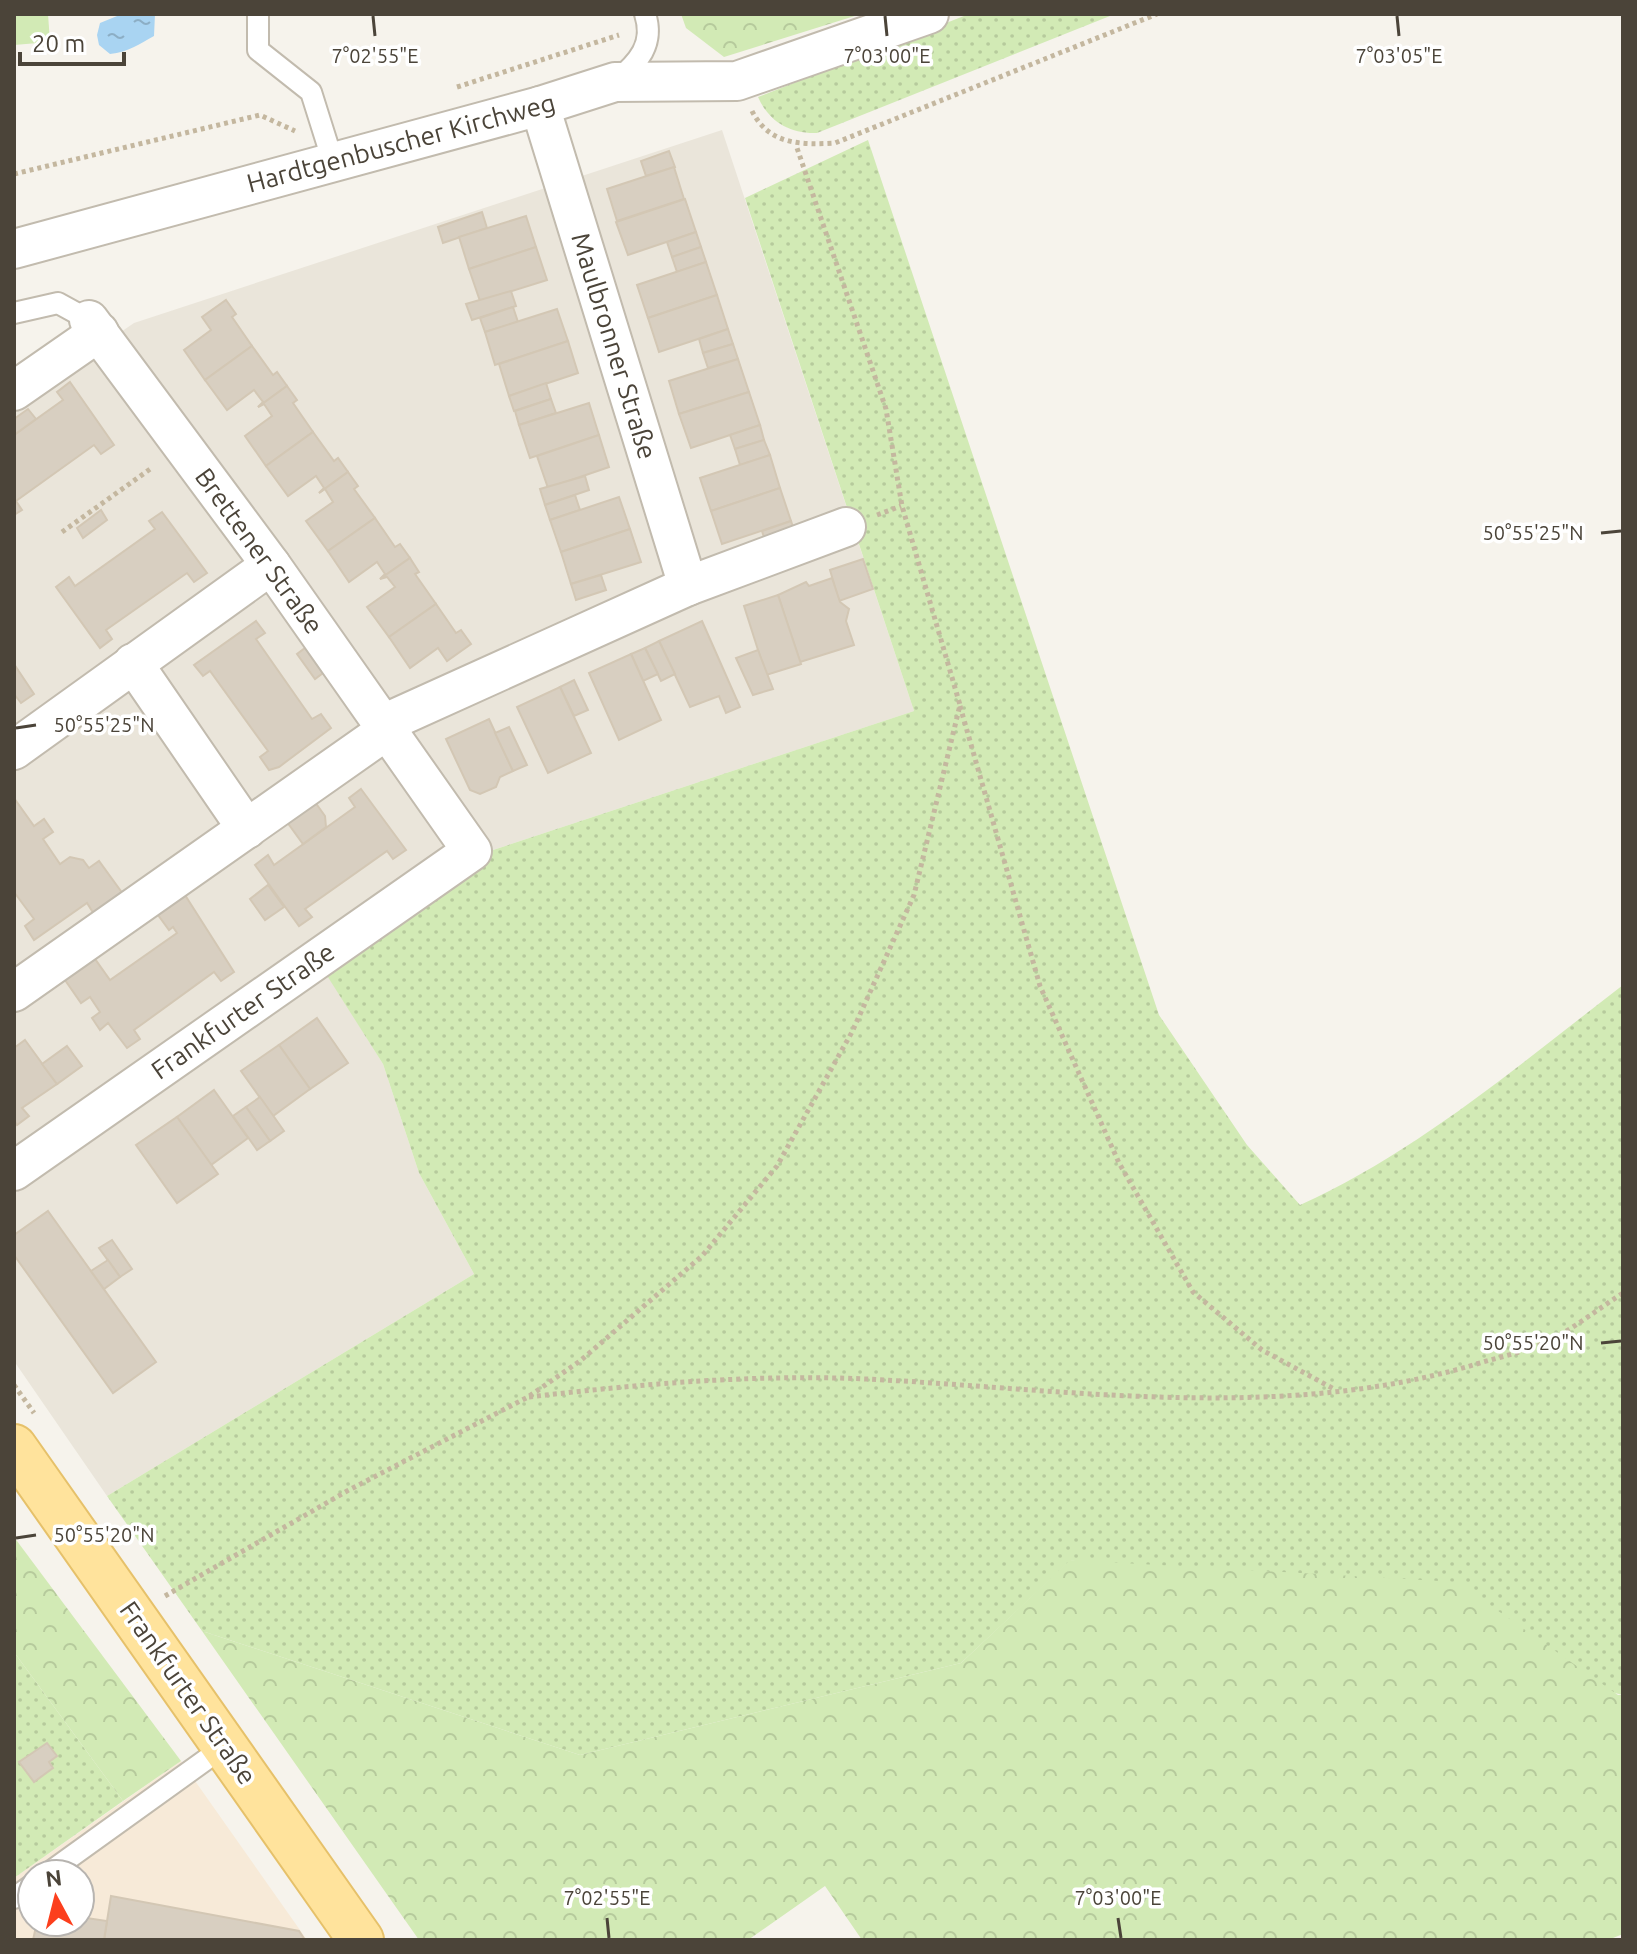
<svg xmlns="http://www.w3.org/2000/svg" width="1637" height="1954" font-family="Ubuntu,sans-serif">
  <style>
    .residential { fill: #eae5da }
    .commercial { fill: #f7ead8; fill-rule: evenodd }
    .grass { fill: url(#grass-dots) }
    .forest { fill: url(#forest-crowns) }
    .pitch { fill: #d2eab5 }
    .water { fill: url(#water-ripples) }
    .building { fill: #d8cfc1; stroke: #d3c7b4; stroke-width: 2 }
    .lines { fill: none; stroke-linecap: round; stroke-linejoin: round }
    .lane-casing { stroke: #c2bbae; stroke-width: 24 }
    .street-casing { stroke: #c2bbae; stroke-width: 42 }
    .primary-casing { stroke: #e6c16a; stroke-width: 48 }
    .path { stroke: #c4b79f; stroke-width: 5; stroke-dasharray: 4 4; stroke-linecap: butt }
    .lane { stroke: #fff; stroke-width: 20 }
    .street { stroke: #fff; stroke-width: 38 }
    .primary { stroke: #ffe39c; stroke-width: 44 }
    .ticks { fill: none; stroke: #4b4439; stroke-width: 3 }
    .labels { text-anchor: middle; stroke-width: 7; stroke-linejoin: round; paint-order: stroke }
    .street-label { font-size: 26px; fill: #4b4439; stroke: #fff }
    .ticks-label { font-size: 20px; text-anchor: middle; fill: #4b4439; stroke: #fff; stroke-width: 7; stroke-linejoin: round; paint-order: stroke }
  </style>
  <defs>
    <pattern id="grass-dots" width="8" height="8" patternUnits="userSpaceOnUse" patternTransform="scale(2)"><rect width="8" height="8" fill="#d2eab5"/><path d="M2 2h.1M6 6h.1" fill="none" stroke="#b6ca9c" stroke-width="1.8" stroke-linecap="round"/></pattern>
    <pattern id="forest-crowns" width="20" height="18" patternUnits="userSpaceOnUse" patternTransform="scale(2)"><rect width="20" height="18" fill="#d2eab5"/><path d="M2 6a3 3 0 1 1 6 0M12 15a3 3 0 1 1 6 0" fill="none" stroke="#b6ca9c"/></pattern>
    <pattern id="water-ripples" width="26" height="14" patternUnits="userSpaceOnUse" patternTransform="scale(2)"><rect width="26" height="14" fill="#a9d4f2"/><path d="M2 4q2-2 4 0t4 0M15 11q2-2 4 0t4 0" fill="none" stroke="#8caec5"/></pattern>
  </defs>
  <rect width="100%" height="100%" fill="#f6f3ec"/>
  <polygon class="residential" points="722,130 914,711 490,851 320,963 383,1064 419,1173 474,1274 107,1496 14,1361 14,405 134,323"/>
  <path class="commercial" d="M181,1761L307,1940H14V1878ZM32,1874H80V1922H32Z"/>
  <g class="grass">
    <path d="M969,14H1115L817,133C790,134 769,122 758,97Z"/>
    <path d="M868,140L1159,1015L1247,1145L1300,1205C1419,1151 1520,1064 1623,985V1695L1071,1560L961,1663L580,1755L202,1631L107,1496L474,1274L419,1173L383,1064L319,963L490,851L914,711L745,198Z"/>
    <polygon points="14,1652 123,1801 14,1878"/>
  </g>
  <g class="forest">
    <polygon points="681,14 861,14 724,57 686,28"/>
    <polygon points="14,1537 181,1761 123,1801 14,1652"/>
    <polygon points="1070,1560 1457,1582 1618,1695 1623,1695 1623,1934 1608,1940 862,1940 825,1886 748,1940 419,1940 202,1631 580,1755 961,1663"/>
  </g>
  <polygon class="pitch" points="14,14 48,14 50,42 14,45"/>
  <path class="water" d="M122,14H155L154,36C139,44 129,52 110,54L99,45L97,35L100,23Z"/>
  <g class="building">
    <polygon points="669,151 675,167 646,176 641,161"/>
    <polygon points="674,167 684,199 617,221 607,189"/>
    <polygon points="685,199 696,232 628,255 616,222"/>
    <polygon points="482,212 487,228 443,243 438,227"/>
    <polygon points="526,216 536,247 469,269 459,237"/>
    <polygon points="696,232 701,247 672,257 667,242"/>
    <polygon points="536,247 547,280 480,301 469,269"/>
    <polygon points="701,247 706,262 677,272 672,257"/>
    <polygon points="706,262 717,295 648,318 637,285"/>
    <polygon points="511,291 516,306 472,320 466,304"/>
    <polygon points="717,295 728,329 659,352 648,318"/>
    <polygon points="226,300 236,314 232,317 252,346 205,380 184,350 211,330 202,317"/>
    <polygon points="513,307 518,322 485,332 480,318"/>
    <polygon points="557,309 568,341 495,365 485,332"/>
    <polygon points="728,329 733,344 703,353 699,339"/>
    <polygon points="568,341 578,373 509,396 499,364"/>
    <polygon points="733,344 738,359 708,368 703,353"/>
    <polygon points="252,346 273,375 277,372 287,386 258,407 263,402 254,390 227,410 205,380"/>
    <polygon points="738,359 749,392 679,414 669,381"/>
    <polygon points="70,382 114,445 101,454 94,445 16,501 22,510 14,515 14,435 63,400 57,392"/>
    <polygon points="546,383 551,399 514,411 509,396"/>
    <polygon points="287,386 297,400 293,403 313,432 266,466 245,436 272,416 264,404 258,407"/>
    <polygon points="749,392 760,425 691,448 679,414"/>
    <polygon points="551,399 556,413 519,425 515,411"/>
    <polygon points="589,403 599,435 530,458 519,425"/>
    <polygon points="28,409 36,419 14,435 14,419"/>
    <polygon points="760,425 764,440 735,449 730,435"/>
    <polygon points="313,432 334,461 338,458 348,472 319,493 324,488 316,476 288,496 266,466"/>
    <polygon points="599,435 609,467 548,488 537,456"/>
    <polygon points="764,440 770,455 740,465 735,449"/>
    <polygon points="770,455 780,488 711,511 700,478"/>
    <polygon points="348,472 358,486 354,489 375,518 328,551 306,521 333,502 325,489 319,493"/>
    <polygon points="585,476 589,490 545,505 540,489"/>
    <polygon points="780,488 791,521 722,544 711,511"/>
    <polygon points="575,495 580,510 550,520 545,505"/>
    <polygon points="619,497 630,529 561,552 550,520"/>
    <polygon points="101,510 107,520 83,538 77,528"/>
    <polygon points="162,512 207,573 194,582 187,573 106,630 112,639 100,648 56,587 69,577 75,586 155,529 149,521"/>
    <polygon points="375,518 395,547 400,544 410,558 380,579 385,574 377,562 349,582 328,551"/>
    <polygon points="791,521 796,536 767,546 762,531"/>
    <polygon points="630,529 641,562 571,584 561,552"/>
    <polygon points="410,558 419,572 415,574 436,604 389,637 367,607 395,587 387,577 380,579"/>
    <polygon points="863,559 873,589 839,601 830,570"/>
    <polygon points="601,575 606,590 576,600 571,584"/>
    <polygon points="832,578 840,602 849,609 846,621 854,645 800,662 778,595 806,582 809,586"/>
    <polygon points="778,595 801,664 766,675 744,606"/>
    <polygon points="436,604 456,633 461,630 471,644 447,661 438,648 410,668 389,637"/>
    <polygon points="256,621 265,633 256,639 312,719 321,714 331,728 279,767 269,770 260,757 268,751 210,671 203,676 194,665"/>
    <polygon points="702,621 740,707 726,713 719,696 690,707 659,641"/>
    <polygon points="659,641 675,674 661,681 645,648"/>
    <polygon points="305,648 323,673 315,679 297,654"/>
    <polygon points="645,648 658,674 643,681 631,654"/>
    <polygon points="758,650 773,689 753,695 736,658"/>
    <polygon points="631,654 661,720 619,740 589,673"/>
    <polygon points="14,664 34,694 21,703 14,694"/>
    <polygon points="574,680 588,710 574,716 560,687"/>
    <polygon points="560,687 591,753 548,773 517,707"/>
    <polygon points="489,719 513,771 500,777 496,787 480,794 470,790 446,739"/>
    <polygon points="509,727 527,765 513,771 495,733"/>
    <polygon points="361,789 406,850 393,859 387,851 305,909 312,917 299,926 255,865 268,855 274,865 355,807 349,798"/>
    <polygon points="14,798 34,826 44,819 53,832 43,839 60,864 70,857 83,860 89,868 99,861 123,894 94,914 87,903 34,940 25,926 34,919 14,892"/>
    <polygon points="315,802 325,816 326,827 303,844 287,822"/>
    <polygon points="268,885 284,907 265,920 250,899"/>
    <polygon points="185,895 234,972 221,981 214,972 134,1030 140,1039 127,1048 108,1023 100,1030 92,1018 100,1012 90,997 81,1003 65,980 95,959 110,980 177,933 173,927 169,930 158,915"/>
    <polygon points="317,1018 348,1063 310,1089 279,1045"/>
    <polygon points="25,1040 57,1084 22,1108 29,1116 17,1125 14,1120 14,1048"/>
    <polygon points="279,1045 310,1089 273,1116 241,1071"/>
    <polygon points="67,1046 82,1066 57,1084 42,1064"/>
    <polygon points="214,1090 248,1138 211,1165 177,1117"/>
    <polygon points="260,1097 284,1131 270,1141 246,1107"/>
    <polygon points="246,1107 270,1141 257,1150 233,1116"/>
    <polygon points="177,1117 218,1174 177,1203 136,1145"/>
    <polygon points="48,1211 156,1362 113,1393 14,1255 14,1235"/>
    <polygon points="112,1240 132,1269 120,1277 99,1248"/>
    <polygon points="108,1260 120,1277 104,1289 91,1271"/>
    <polygon points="47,1743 57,1756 49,1762 53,1768 34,1782 19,1762"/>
    <polygon points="111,1896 299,1931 305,1940 104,1940"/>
    <polygon points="80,1917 107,1921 104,1940 33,1940 37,1922 80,1922"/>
  </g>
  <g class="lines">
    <defs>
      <g id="lane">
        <polyline points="258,14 258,50 311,92 333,162"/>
        <path d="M616,81C638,63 655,44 645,14"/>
        <polyline points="14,313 58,303 89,320"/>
        <polyline points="47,1874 225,1746"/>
        <polyline points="14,1898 32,1885"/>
      </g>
      <g id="street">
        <polyline points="540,106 688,586"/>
        <polyline points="14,249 540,106 615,82 737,81 929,14"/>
        <polyline points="14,391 99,332"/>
        <polyline points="133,663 247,829"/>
        <polyline points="383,724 688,586 846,527"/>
        <polyline points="14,750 271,565"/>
        <polyline points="14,992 387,730"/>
        <polyline points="14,1171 472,851 271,565 89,320"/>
      </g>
      <polyline id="primary" points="14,1447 361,1940"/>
    </defs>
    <use href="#lane" class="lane-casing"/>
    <use href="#street" class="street-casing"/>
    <use href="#primary" class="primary-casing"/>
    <g class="path">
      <polyline points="457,87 619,35"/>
      <path d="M752,111C769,145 801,145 835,143L1157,14"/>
      <polyline points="14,174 260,115 295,131"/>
      <polyline points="877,515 901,506"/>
      <polyline points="62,532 153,467"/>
      <polyline points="960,706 1040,986 1119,1163 1193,1292 1262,1350 1334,1389"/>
      <polyline points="14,1385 34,1413"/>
      <path d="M529,1397C641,1384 753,1374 866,1379C1070,1389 1285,1424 1483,1362C1504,1356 1527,1351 1547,1342C1573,1329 1598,1309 1623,1293"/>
      <polyline points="165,1596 347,1491 528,1397 580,1361 702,1256 777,1166 852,1032 914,895 960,705 902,506 886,409 796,145"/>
    </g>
    <use href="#lane" class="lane"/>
    <use href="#street" class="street"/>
    <use href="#primary" class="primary"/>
  </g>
  <path class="ticks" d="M373,16L375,36M885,16L887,36M1397,16L1399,36M1601,533L1621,531M16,728L36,725M1601,1343L1621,1341M16,1538L36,1535M607,1918L609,1938M1118,1918L1121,1938"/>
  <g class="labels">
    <g class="street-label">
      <text transform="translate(401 143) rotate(-15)" y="9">Hardtgenbuscher Kirchweg</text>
      <text transform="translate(614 346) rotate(73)" y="9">Maulbronner Straße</text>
      <text transform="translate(259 551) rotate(54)" y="9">Brettener Straße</text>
      <text transform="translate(243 1011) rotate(-35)" y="9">Frankfurter Straße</text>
      <text transform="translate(188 1693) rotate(55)" y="9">Frankfurter Straße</text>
    </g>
  </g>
  <g class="ticks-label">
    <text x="375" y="63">7°02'55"E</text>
    <text x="887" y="63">7°03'00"E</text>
    <text x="1399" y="63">7°03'05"E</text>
    <text x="1533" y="540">50°55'25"N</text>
    <text x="104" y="732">50°55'25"N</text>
    <text x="1533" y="1350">50°55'20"N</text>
    <text x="104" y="1542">50°55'20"N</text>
    <text x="607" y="1905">7°02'55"E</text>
    <text x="1118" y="1905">7°03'00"E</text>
  </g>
  <rect width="1637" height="1954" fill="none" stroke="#4b4439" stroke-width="32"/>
  <g transform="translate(56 1898) rotate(353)"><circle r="38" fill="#ffffff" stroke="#b7b4b0" stroke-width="2"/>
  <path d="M0-6L14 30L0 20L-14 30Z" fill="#fc3f1d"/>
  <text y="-12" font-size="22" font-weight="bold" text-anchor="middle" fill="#4b4439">N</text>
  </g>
  <path d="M20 52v12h104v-12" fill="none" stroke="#4b4439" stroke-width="4"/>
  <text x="32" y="52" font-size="24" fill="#4b4439" stroke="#ffffff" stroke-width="6" paint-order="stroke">20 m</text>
</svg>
